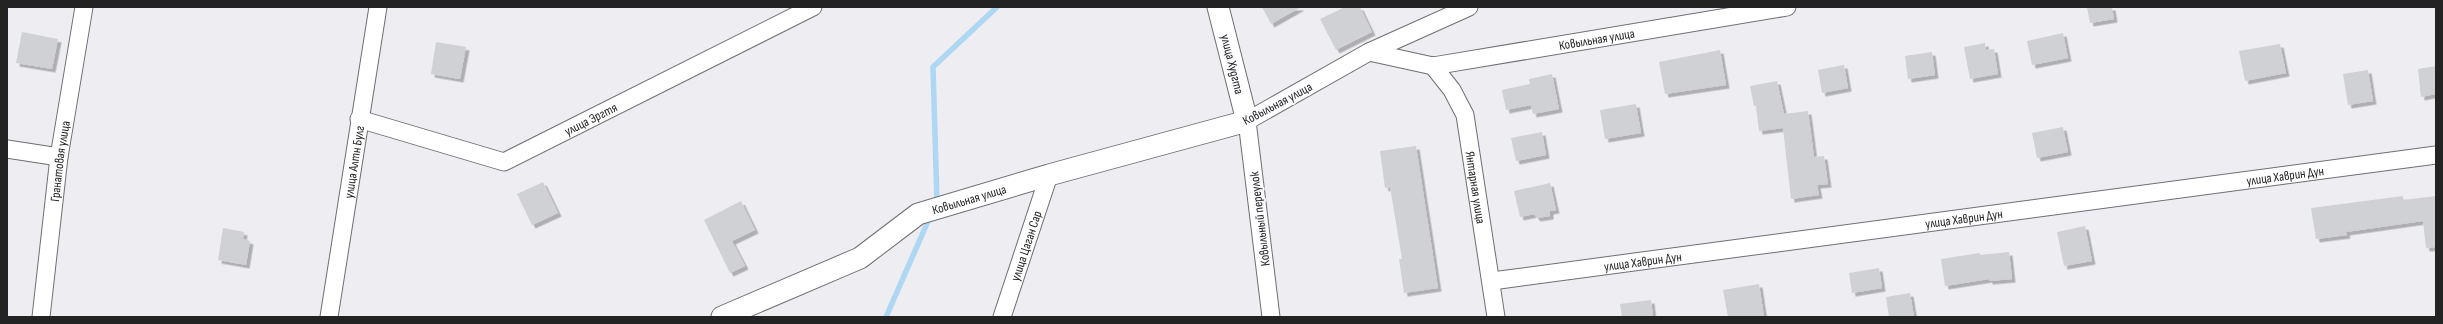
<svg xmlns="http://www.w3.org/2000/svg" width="2443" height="324" font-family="'Sofia Sans Condensed',sans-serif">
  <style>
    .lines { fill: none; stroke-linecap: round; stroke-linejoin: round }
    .stream { stroke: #add7f2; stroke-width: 5.5 }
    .building { fill: #cfd1d4; filter: url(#shadow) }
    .minor-casing { stroke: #6f6e72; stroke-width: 19 }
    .tertiary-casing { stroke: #6f6e72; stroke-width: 23 }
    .minor { stroke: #fff; stroke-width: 17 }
    .tertiary { stroke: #fff; stroke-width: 21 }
    .labels { text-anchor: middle; stroke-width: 4; stroke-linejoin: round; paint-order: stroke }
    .street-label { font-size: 13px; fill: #232324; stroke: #fbfbfe }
  </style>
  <defs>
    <filter id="shadow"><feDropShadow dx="3.5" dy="3.5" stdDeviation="0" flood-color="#0004"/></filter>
  </defs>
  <rect width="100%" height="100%" fill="#eeedf1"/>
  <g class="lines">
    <g class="stream">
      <polyline points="937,202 933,67 997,7"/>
      <polyline points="886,317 929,219"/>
    </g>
  </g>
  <g class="building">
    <polygon points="1262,7 1301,7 1271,24"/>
    <polygon points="1345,7 1360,7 1372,32 1336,50 1320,19"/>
    <polygon points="2087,7 2112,7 2114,19 2090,23"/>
    <polygon points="22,32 58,39 52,69 16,63"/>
    <polygon points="2063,33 2068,58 2032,65 2027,41"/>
    <polygon points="436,42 466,47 460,79 431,74"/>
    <polygon points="1985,43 1986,50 1994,49 1998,74 1970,79 1964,47"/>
    <polygon points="2280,44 2286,73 2245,81 2239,51"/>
    <polygon points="1720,50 1726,85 1665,94 1659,62"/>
    <polygon points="1932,52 1935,75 1908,79 1905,56"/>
    <polygon points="1844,65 1848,88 1822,93 1818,70"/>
    <polygon points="2436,66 2436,94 2421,97 2418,69"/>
    <polygon points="2368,70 2373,101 2348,105 2343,74"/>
    <polygon points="1552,74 1559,109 1533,114 1531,105 1506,110 1502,90 1530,84 1529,79"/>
    <polygon points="1777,81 1784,114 1808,111 1814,157 1824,156 1828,184 1817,185 1819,195 1791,199 1783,128 1759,131 1756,106 1754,106 1750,86"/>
    <polygon points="1636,104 1641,133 1605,139 1600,110"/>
    <polygon points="2063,127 2068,152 2037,158 2032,133"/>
    <polygon points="1542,132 1546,155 1516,161 1511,138"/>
    <polygon points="1416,146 1438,288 1404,293 1399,259 1402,259 1390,187 1385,188 1380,151"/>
    <polygon points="543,182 558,213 532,225 517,194"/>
    <polygon points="1550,183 1556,210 1550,211 1550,216 1537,218 1534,214 1520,217 1514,191"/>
    <polygon points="2403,196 2403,200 2436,196 2436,247 2426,248 2423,221 2346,232 2347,235 2316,239 2311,208"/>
    <polygon points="741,201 755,230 732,241 745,266 730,273 704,220"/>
    <polygon points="2085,226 2092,261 2064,266 2057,232"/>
    <polygon points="223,228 244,232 243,239 250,241 246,265 218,260"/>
    <polygon points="2009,252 2012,279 1989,281 1989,279 1945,286 1941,259 1980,253 1980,255"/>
    <polygon points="1879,268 1882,288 1852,293 1849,273"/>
    <polygon points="1759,284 1764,317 1728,317 1723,290"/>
    <polygon points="1910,293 1914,317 1889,317 1886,297"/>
    <polygon points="1651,300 1653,317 1622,317 1620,304"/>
  </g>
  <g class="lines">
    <defs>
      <g id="minor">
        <polyline points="1369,52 1469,7"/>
        <path id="s1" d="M1433,66L1452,90L1465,115L1496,317"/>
        <path id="s2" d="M359,119L504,162L813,7"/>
        <polyline points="7,149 59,157"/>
        <path id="s3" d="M1492,281L2436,155"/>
        <path id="s4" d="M41,317L59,157L84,7"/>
        <path id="s5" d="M329,317L378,7"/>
        <path id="s6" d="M1002,317L1049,175"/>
        <path id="s7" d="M1271,317L1247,121L1369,52L1433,66L1787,7"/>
      </g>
      <g id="tertiary">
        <path id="s8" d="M722,317L860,258L918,214L1049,175L1247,121L1218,7"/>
      </g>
    </defs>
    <use href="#minor" class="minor-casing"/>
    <use href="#tertiary" class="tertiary-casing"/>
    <use href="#minor" class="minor"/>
    <use href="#tertiary" class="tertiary"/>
  </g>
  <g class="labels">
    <g class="street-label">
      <text dy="5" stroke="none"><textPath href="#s7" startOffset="569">Ковыльная улица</textPath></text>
      <text transform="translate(1233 64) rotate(76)" y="5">улица Худгта</text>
      <text transform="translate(1277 103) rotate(-28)" y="5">Ковыльная улица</text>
      <text dy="5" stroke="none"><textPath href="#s2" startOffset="248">улица Эргтя</textPath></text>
      <text dy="5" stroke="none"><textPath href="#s4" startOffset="157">Гранатовая улица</textPath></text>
      <text dy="5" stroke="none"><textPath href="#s5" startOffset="157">улица Алтн Булг</textPath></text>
      <text dy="5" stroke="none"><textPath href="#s3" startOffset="800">улица Хаврин Дун</textPath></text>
      <text dy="5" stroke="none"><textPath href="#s1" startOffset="132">Янтарная улица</textPath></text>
      <text dy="5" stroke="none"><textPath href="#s8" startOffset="276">Ковыльная улица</textPath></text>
      <text dy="5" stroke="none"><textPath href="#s3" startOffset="476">улица Хаврин Дун</textPath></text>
      <text transform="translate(1259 219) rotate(-97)" y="5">Ковыльный переулок</text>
      <text dy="5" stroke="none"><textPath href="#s6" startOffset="75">улица Цаган Сар</textPath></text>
      <text dy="5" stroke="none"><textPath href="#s3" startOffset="152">улица Хаврин Дун</textPath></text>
    </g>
  </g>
  <rect width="2443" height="324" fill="none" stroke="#232324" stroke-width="16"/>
</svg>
